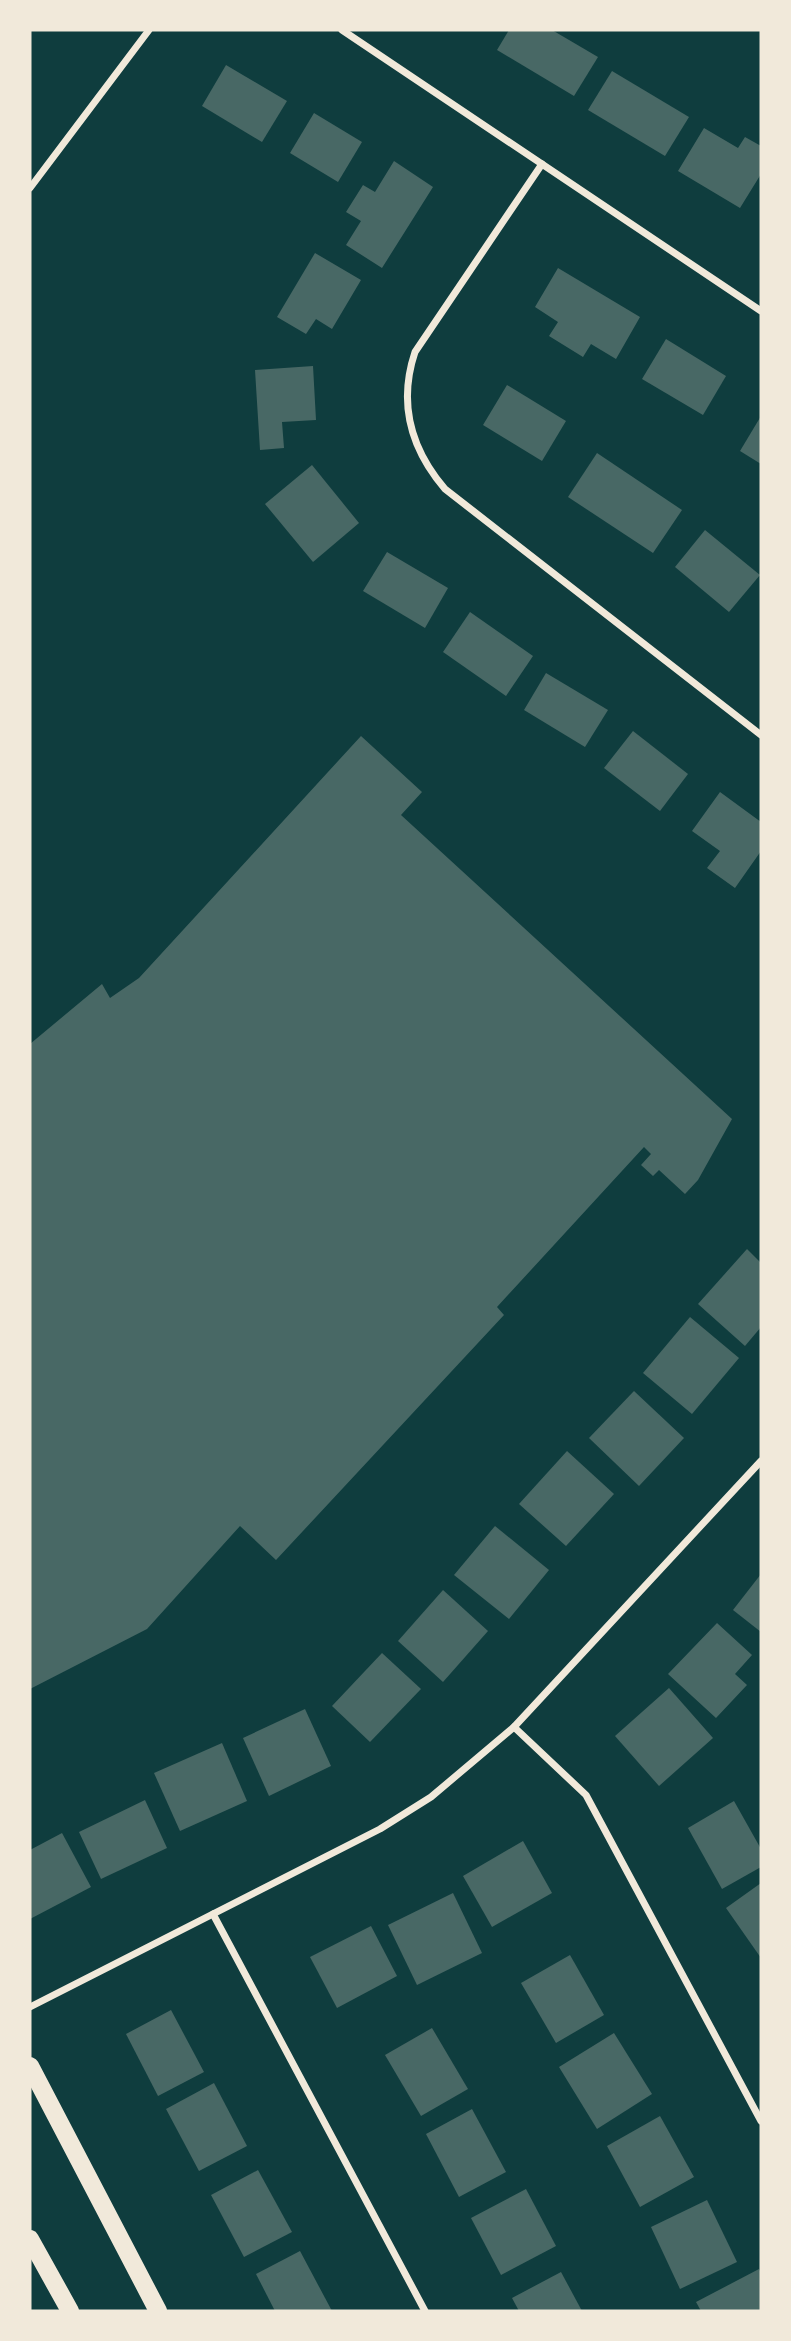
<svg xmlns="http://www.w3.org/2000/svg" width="791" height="2341" font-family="'Asap Condensed',sans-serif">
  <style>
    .building { fill: #486865 }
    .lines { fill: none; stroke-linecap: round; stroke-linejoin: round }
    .minor { stroke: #f1e9da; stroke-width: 7 }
    .primary { stroke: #f1e9da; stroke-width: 18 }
  </style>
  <rect width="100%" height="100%" fill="#0f3d3e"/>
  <g class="building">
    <polygon points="509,30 552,30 598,57 574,96 497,50"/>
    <polygon points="226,65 287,101 262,142 202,106"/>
    <polygon points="612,71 689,117 665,156 588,110"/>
    <polygon points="314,113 362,142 338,182 290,153"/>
    <polygon points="704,128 738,148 745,137 761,146 761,174 740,208 678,171"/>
    <polygon points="394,161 433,187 382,268 346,245 361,221 346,212 363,185 375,192"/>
    <polygon points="315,253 361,280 332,329 316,319 306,334 277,317"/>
    <polygon points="558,268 640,317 616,359 591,344 583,357 549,336 558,322 535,307"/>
    <polygon points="666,339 726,376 703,415 642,379"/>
    <polygon points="313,366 316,420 282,422 284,448 260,450 255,370"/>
    <polygon points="507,385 566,421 542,461 483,425"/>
    <polygon points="761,416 761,464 740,451"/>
    <polygon points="597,453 682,510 653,553 568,497"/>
    <polygon points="312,465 359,523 313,562 265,504"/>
    <polygon points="705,530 760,575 729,612 675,567"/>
    <polygon points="387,552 448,588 425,628 363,591"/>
    <polygon points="470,612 533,656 506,696 443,652"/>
    <polygon points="546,673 608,710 585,747 524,710"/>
    <polygon points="633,731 688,774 660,811 604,768"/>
    <polygon points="361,736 422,792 401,815 732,1119 698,1180 685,1194 659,1170 653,1176 641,1165 651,1154 644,1147 497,1307 504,1315 276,1560 240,1526 147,1629 30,1689 30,1044 102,984 110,998 139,978"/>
    <polygon points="720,792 761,822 761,851 735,888 707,868 720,851 692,831"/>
    <polygon points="747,1249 761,1263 761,1327 745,1346 698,1304"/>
    <polygon points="690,1317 739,1358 692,1414 643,1373"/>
    <polygon points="634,1391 684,1438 639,1486 589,1438"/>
    <polygon points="567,1451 614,1494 566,1546 519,1504"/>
    <polygon points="495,1526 549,1570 509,1619 454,1575"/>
    <polygon points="761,1574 761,1632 733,1610"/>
    <polygon points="443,1590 488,1631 443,1682 398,1641"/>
    <polygon points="717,1623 752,1655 735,1674 747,1685 716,1718 668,1674"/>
    <polygon points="382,1653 421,1689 370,1742 332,1706"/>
    <polygon points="669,1688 713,1738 659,1786 615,1736"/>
    <polygon points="305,1709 331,1766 269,1796 243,1738"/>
    <polygon points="222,1743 247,1801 180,1831 154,1773"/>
    <polygon points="145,1800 167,1848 101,1879 79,1832"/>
    <polygon points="734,1801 761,1849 761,1867 722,1889 688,1828"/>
    <polygon points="62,1833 91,1887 30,1919 30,1850"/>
    <polygon points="523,1841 552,1893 492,1927 463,1876"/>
    <polygon points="761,1883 761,1958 726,1908"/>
    <polygon points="453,1893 482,1953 417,1985 388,1925"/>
    <polygon points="371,1926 397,1976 337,2008 310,1957"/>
    <polygon points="570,1955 604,2015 556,2043 521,1983"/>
    <polygon points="171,2010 204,2072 158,2096 126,2034"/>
    <polygon points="432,2028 468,2089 421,2116 385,2055"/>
    <polygon points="614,2033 652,2094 597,2129 559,2067"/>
    <polygon points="214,2083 247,2146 199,2171 166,2109"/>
    <polygon points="472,2109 506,2172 459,2197 426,2134"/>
    <polygon points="660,2116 694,2177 640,2207 607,2146"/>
    <polygon points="258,2170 292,2232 244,2257 211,2195"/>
    <polygon points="526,2189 556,2246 501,2275 471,2218"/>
    <polygon points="707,2200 737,2262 680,2289 651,2227"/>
    <polygon points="300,2251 332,2311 275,2311 256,2274"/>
    <polygon points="759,2269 761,2273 761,2311 701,2311 696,2302"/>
    <polygon points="561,2272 582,2311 519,2311 512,2298"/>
  </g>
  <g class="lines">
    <g class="minor">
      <polyline points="342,30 761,311"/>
      <path d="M542,164L415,352C398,403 410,448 445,489L761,735"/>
      <polyline points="30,188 149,30"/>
      <polyline points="514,1727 586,1795 761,2121"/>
      <polyline points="213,1914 425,2311"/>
      <polyline points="30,2007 380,1829 431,1797 514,1727 761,1461"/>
    </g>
    <g class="primary">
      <polyline points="30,2066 158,2311"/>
      <polyline points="30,2239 70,2311"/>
    </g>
  </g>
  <rect width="791" height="2341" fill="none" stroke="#f1e9da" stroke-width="63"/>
</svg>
